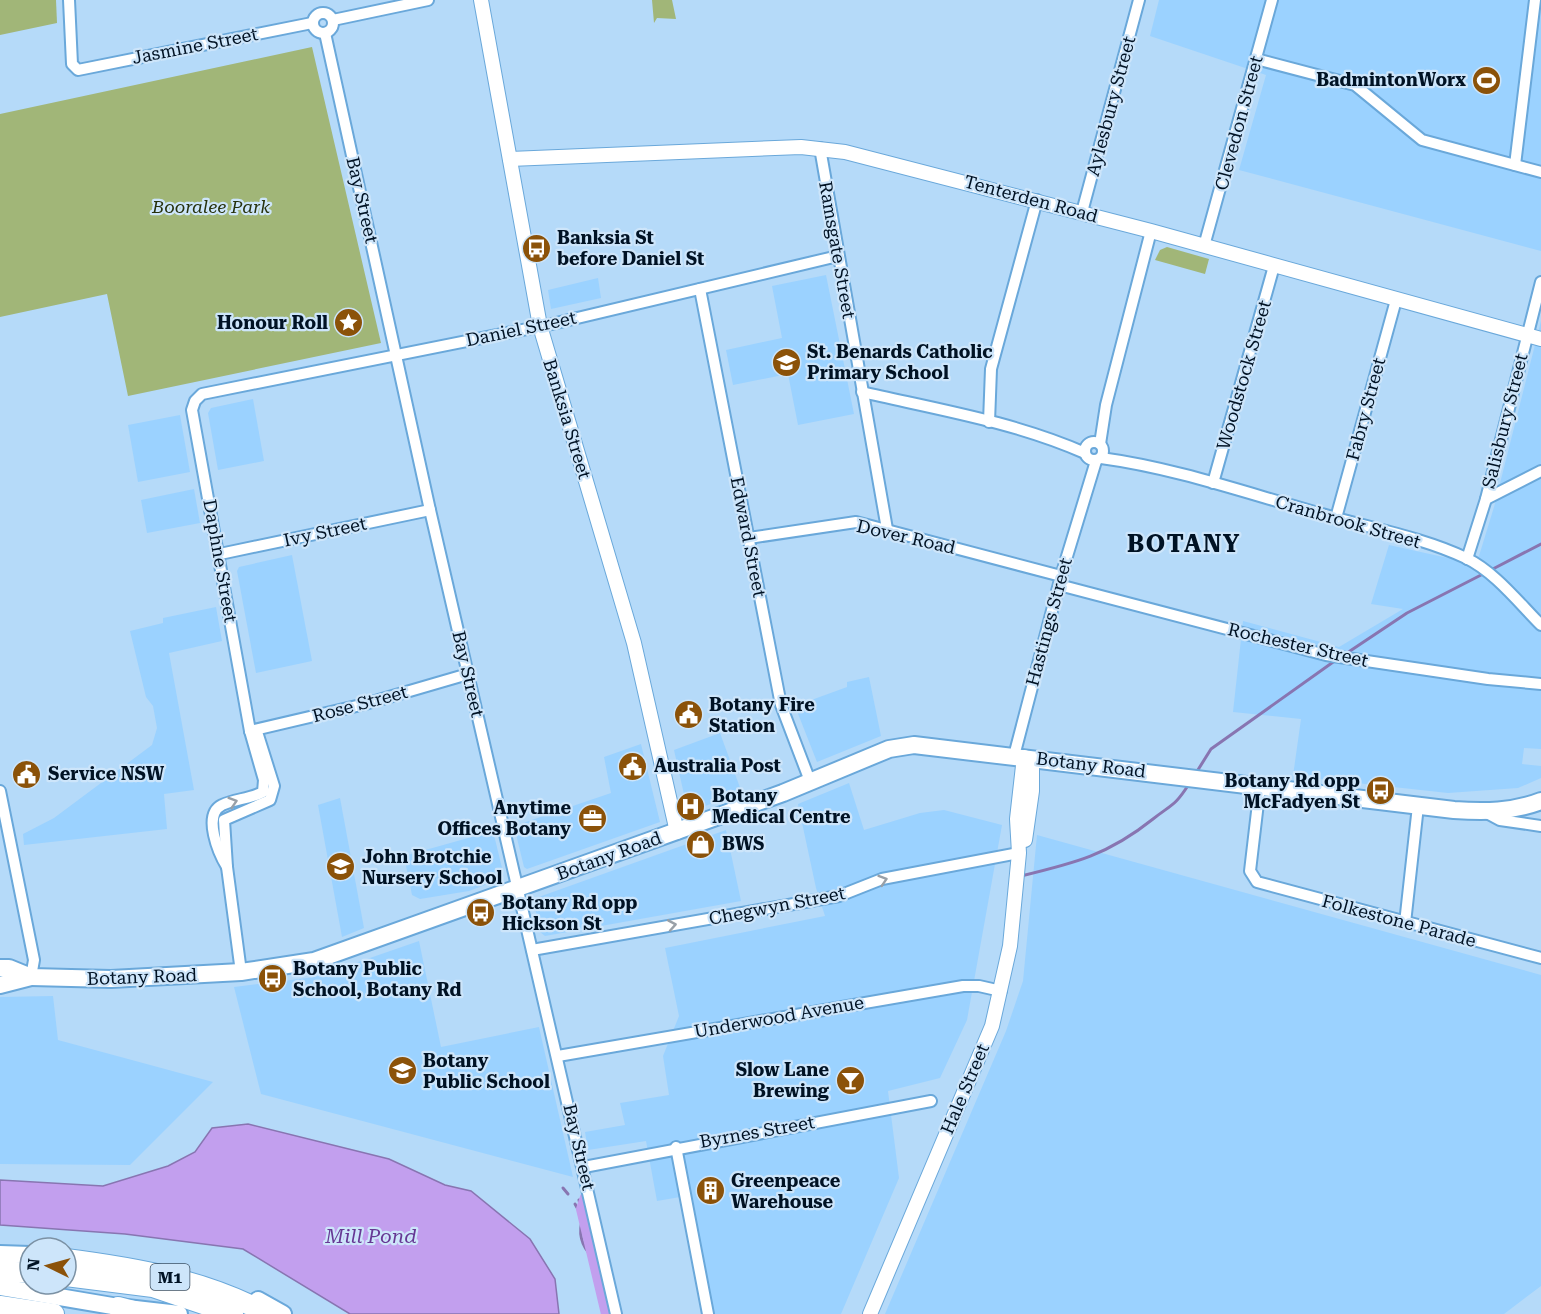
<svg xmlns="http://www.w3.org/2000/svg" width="1541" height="1314" font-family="'Roboto Serif',serif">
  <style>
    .built { fill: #9bd2ff }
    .green { fill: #a1b678 }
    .water { fill: #c29fee; stroke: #8875b1; stroke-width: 1.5 }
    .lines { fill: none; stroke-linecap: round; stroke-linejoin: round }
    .stream { stroke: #8875b1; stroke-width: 3 }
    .canal { stroke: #c29fee; stroke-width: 10 }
    .minor-casing { stroke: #6aa8da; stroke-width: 14 }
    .tertiary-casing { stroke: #6aa8da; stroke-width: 16 }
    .primary-casing { stroke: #6aa8da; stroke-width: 20 }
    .motorway-casing { stroke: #6aa8da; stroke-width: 22 }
    .minor { stroke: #fff; stroke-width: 10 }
    .tertiary { stroke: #fff; stroke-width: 14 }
    .primary { stroke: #fff; stroke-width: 16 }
    .motorway { stroke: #fff; stroke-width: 20 }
    .oneway { stroke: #99a0a7 }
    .labels { text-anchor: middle; stroke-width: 4.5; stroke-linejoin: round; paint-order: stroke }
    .shield { fill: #cde5fa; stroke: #3e5164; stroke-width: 1.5 }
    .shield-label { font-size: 16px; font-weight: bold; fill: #001224 }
    .street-label { font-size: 18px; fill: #001224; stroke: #cde5fa }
    .poi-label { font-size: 18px; font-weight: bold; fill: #001224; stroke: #cde5fa; text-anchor: start }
    .park-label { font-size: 18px; font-style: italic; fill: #26310c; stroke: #cde5fa }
    .water-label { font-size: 20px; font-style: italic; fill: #663894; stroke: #cde5fa }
    .district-label { font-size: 24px; font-weight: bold; letter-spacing: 1.5px; fill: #001224; stroke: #cde5fa }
  </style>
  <rect width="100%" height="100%" fill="#b5daf9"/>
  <g class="built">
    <polygon points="1159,0 1541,0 1541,251 1239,170 1266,75 1150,36"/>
    <polygon points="826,275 854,414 798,425 788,374 733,385 726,350 782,338 772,286"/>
    <polygon points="598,278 601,298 551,309 548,290"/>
    <polygon points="1541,321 1541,749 1524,748 1522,764 1541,766 1541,778 1518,788 1448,793 1293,776 1301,719 1233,712 1243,621 1339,647 1403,609 1371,604 1389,545 1466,562 1479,556 1494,507"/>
    <polygon points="253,399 264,461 218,470 208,413 211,408"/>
    <polygon points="180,415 190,472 138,482 128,425"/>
    <polygon points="194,489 200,523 147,533 141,500"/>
    <polygon points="292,555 312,661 256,673 237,571 239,567"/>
    <polygon points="216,607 222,641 169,653 194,790 164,794 167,829 24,845 23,834 54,818 152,745 157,728 153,706 146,697 130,631 163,623 163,618"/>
    <polygon points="869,677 881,736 817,762 795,706 847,687 847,682"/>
    <polygon points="720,733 742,793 688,812 674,750"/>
    <polygon points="641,744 660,822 527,869 524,867 514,826 611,793 604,757"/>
    <polygon points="849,783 864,830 920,813 944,810 1002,825 967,1020 940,1078 888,1091 899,1178 841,1314 703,1314 680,1197 657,1201 646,1141 588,1150 585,1132 625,1125 620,1103 669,1095 663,1056 679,1016 665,948 825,916 816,888 798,804"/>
    <polygon points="340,798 364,928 342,937 318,805"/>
    <polygon points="726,830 741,901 545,936 540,932 534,902 536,898"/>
    <polygon points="493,831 504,876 501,879 469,891 420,899 412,895 404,856"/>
    <polygon points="1037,835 1541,975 1541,1286 1504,1314 885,1314 1006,1031 1023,981"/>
    <polygon points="419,941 441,1047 539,1027 573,1177 261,1094 234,987 315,977"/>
    <polygon points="53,996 58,1040 213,1082 130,1165 0,1164 0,997"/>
  </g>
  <g class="green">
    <polygon points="0,0 56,0 57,23 0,35"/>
    <polygon points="652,0 672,0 676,19 657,18 654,23"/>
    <polygon points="312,47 381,343 128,396 107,294 0,317 0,114"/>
    <polygon points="1167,247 1209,259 1205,274 1155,260 1160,250"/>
  </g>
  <polygon class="water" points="248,1124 389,1159 445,1185 471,1191 530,1239 555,1279 559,1314 350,1314 243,1249 125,1234 0,1225 0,1180 103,1186 168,1166 195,1152 212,1128"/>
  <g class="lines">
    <g class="stream">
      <polyline points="1489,571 1541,544"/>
      <polyline points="1344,655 1407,613 1483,574"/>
      <polyline points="1196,773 1211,749 1336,660"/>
      <path d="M1021,876C1075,863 1108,855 1153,819C1172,804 1175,806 1189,784"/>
      <polyline points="563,1188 568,1194"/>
      <polyline points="579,1200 581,1209"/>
      <path d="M575,1204L583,1218C578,1232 581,1246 592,1256"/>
    </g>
    <polyline class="canal" points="585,1197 581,1209 606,1314"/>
    <defs>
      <g id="minor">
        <polyline points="69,0 72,64 78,70 312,23"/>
        <circle cx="323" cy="23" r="10"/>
        <polyline points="333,20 428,0"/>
        <polyline points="325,33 430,510 616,1314"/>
        <polyline points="1256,59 1355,85 1422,140 1541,172"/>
        <polyline points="820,148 887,529"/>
        <polyline points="1515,165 1535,0"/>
        <polyline points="1082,212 1139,0"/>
        <polyline points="1204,246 1272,0"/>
        <polyline points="700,289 781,705 810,781"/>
        <path d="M862,392C936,409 1015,422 1085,453"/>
        <polyline points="989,422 991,369 1037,200"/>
        <circle cx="1094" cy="451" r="9"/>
        <polyline points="1100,444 1106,405 1151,231"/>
        <path d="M1101,458C1176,468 1249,494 1322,514C1369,528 1422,537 1466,558C1495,572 1519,603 1541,625"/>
        <polyline points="1213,483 1274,266"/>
        <polyline points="1486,499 1541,471"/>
        <polyline points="1336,518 1396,300"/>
        <polyline points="749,538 856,522 1061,576"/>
        <polyline points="220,554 430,510"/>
        <polyline points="1467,559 1486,499 1541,282"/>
        <polyline points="1059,585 1326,655 1488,679 1541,684"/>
        <polyline points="250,731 365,704 468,674"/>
        <polyline points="1014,756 1061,576 1096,461"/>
        <polyline points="1260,786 1250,871 1257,882 1541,958"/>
        <polyline points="0,791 34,960 31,977"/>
        <polyline points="1487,813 1500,820 1541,826"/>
        <path d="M227,867C219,854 202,815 222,805C235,799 250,799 263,792L264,780L250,731L192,410L195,401L202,394L552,324L838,256"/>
        <polyline points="1405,923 1418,806"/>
        <polyline points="532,950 839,896 882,879 1019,853"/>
        <polyline points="241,972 227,867 224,820 270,800 274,786 258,735 250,731"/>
        <polyline points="558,1056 963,986 979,986 1001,991"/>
        <polyline points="676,1147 708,1314"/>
        <polyline points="584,1167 931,1101"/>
      </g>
      <g id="tertiary">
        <polyline points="481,0 540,326 634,643 677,832"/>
        <polyline points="510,159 801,147 845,152 1151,231 1541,339"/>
        <polyline points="1025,840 1032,791 1032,764"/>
        <polyline points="870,1314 992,1026 1010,946 1019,853 1017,819 1024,757"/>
      </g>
      <g id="primary">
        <path d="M0,968H9L31,977L111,979L241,972L314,961L783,793L889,749L914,745L1454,810C1484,812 1513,812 1541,801"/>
        <polyline points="0,985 31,977"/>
        <polyline points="0,1254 30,1255"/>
        <polyline points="0,1287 118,1307 179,1314"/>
        <polyline points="258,1300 283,1314"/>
      </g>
      <g id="motorway">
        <path d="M66,1259C136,1268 205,1280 268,1314"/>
        <polyline points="0,1271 30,1273"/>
        <polyline points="66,1276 153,1287 233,1314"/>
        <polyline points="0,1306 54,1314"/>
        <polyline points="118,1307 145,1314"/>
      </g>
    </defs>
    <use href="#minor" class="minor-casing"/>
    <use href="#tertiary" class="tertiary-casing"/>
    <use href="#primary" class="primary-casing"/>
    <use href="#motorway" class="motorway-casing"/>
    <use href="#minor" class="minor"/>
    <use href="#tertiary" class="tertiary"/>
    <use href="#primary" class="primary"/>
    <use href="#motorway" class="motorway"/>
  </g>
  <defs><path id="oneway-chevron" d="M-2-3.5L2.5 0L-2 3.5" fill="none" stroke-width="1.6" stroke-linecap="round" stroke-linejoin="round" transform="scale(1.5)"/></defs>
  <g class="oneway">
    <use href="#oneway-chevron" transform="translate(233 802) rotate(-17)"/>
    <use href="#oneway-chevron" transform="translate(883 880) rotate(-18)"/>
    <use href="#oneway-chevron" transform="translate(672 925) rotate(-10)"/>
  </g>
  <defs>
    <symbol id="stadium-disc" viewBox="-11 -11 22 22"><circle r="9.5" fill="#8b5209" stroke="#cde5fa"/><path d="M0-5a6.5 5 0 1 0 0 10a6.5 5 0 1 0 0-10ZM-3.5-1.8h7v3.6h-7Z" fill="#fff"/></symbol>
    <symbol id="bus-disc" viewBox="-11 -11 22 22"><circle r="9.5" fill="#8b5209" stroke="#cde5fa"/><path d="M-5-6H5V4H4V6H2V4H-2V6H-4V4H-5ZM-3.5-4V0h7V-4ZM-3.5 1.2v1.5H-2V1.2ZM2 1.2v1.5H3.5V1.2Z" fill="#fff"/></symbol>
    <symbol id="sight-disc" viewBox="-11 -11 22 22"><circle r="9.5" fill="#8b5209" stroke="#cde5fa"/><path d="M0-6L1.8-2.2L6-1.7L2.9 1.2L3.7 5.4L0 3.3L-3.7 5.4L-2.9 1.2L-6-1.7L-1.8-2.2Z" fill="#fff"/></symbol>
    <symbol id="school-disc" viewBox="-11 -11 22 22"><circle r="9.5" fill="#8b5209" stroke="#cde5fa"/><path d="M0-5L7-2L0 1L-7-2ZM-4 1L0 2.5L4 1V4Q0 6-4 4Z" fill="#fff"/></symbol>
    <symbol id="civic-disc" viewBox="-11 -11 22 22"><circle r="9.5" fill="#8b5209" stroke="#cde5fa"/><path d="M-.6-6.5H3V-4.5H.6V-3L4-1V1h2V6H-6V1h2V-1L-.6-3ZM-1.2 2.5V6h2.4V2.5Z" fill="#fff"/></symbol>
    <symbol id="hospital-disc" viewBox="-11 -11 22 22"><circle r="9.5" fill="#8b5209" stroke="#cde5fa"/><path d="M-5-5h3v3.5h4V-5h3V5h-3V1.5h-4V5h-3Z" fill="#fff"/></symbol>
    <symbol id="office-disc" viewBox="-11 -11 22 22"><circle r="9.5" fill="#8b5209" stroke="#cde5fa"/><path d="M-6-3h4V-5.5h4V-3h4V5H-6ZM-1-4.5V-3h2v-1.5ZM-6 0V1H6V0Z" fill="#fff"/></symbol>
    <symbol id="shop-disc" viewBox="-11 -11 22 22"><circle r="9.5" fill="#8b5209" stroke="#cde5fa"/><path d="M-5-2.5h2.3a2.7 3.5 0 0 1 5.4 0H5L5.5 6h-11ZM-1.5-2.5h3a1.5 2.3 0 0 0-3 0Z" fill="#fff"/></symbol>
    <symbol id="bar-disc" viewBox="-11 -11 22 22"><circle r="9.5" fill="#8b5209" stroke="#cde5fa"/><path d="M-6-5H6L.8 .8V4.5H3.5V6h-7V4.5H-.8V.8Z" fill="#fff"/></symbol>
    <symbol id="building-disc" viewBox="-11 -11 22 22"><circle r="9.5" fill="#8b5209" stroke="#cde5fa"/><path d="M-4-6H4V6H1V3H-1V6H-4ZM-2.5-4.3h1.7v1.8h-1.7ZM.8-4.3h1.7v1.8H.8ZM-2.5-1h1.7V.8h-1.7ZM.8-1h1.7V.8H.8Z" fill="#fff"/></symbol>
  </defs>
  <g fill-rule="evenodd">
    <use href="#stadium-disc" x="1470" y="64" width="33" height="33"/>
    <use href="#bus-disc" x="520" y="232" width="33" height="33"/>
    <use href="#sight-disc" x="332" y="306" width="33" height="33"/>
    <use href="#school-disc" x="770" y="346" width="33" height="33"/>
    <use href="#civic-disc" x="672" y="698" width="33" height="33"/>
    <use href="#civic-disc" x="616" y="750" width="33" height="33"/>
    <use href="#civic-disc" x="10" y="758" width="33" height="33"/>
    <use href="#bus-disc" x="1364" y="774" width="33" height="33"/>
    <use href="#hospital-disc" x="674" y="790" width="33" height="33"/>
    <use href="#office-disc" x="576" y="802" width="33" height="33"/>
    <use href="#shop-disc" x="684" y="828" width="33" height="33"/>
    <use href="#school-disc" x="324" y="850" width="33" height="33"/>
    <use href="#bus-disc" x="464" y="896" width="33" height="33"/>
    <use href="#bus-disc" x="256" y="962" width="33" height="33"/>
    <use href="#school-disc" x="386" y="1054" width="33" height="33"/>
    <use href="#bar-disc" x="834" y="1064" width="33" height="33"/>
    <use href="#building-disc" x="694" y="1174" width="33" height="33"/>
  </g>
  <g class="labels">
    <rect class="shield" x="150.5" y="1264" width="39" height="26" rx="4.5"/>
    <g class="shield-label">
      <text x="170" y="1283">M1</text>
    </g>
    <g class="street-label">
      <text transform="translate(195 46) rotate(-11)" y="6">Jasmine Street</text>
      <text transform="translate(1111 106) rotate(-75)" y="6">Aylesbury Street</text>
      <text transform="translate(1239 123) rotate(-75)" y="6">Clevedon Street</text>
      <text transform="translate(1031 199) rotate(15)" y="6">Tenterden Road</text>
      <text transform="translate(362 200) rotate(77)" y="6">Bay Street</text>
      <text transform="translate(837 250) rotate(80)" y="6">Ramsgate Street</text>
      <text transform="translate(521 329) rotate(-12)" y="6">Daniel Street</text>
      <text transform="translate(1244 375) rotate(-74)" y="6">Woodstock Street</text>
      <text transform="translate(1366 409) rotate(-75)" y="6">Fabry Street</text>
      <text transform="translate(567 419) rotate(73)" y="6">Banksia Street</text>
      <text transform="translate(1505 421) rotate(-76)" y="6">Salisbury Street</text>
      <text transform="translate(1348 522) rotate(16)" y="6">Cranbrook Street</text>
      <text transform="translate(325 532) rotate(-12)" y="6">Ivy Street</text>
      <text transform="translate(748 537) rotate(79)" y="6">Edward Street</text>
      <text transform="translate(906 537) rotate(13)" y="6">Dover Road</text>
      <text transform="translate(220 561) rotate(80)" y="6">Daphne Street</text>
      <text transform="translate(1049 622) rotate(-75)" y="6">Hastings Street</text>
      <text transform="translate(1298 645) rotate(13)" y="6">Rochester Street</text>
      <text transform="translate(468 674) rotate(77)" y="6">Bay Street</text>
      <text transform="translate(360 704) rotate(-15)" y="6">Rose Street</text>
      <text transform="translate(1091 765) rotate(7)" y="6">Botany Road</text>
      <text transform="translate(609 856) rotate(-20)" y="6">Botany Road</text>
      <text transform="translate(777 906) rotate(-11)" y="6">Chegwyn Street</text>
      <text transform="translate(1399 921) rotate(15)" y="6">Folkestone Parade</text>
      <text transform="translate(142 977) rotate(-2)" y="6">Botany Road</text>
      <text transform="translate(779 1017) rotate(-10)" y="6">Underwood Avenue</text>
      <text transform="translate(965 1089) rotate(-67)" y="6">Hale Street</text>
      <text transform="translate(757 1132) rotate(-10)" y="6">Byrnes Street</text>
      <text transform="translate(579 1147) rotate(77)" y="6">Bay Street</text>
    </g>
    <g class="poi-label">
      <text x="1466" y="86" text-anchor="end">BadmintonWorx</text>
      <text x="557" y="244">Banksia St<tspan x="557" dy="21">before Daniel St</tspan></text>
      <text x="328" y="329" text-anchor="end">Honour Roll</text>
      <text x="807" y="358">St. Benards Catholic<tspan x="807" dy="21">Primary School</tspan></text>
      <text x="709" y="711">Botany Fire<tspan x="709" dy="21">Station</tspan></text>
      <text x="654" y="772">Australia Post</text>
      <text x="48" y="780">Service NSW</text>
      <text x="1360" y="787" text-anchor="end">Botany Rd opp<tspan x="1360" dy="21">McFadyen St</tspan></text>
      <text x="712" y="802">Botany<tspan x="712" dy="21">Medical Centre</tspan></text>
      <text x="571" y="814" text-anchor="end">Anytime<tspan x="571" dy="21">Offices Botany</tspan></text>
      <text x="722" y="850">BWS</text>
      <text x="362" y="863">John Brotchie<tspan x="362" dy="21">Nursery School</tspan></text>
      <text x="502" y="909">Botany Rd opp<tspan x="502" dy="21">Hickson St</tspan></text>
      <text x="293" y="975">Botany Public<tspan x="293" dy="21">School, Botany Rd</tspan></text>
      <text x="423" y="1067">Botany<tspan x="423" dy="21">Public School</tspan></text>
      <text x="829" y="1076" text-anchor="end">Slow Lane<tspan x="829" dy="21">Brewing</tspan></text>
      <text x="731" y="1187">Greenpeace<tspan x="731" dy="21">Warehouse</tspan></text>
    </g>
    <g class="park-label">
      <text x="211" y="213">Booralee Park</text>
    </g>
    <g class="water-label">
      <text x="371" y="1243">Mill Pond</text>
    </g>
    <g class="district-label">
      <text x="1184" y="552">BOTANY</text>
    </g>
  </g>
  <g transform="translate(48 1266) rotate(275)"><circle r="28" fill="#cde5fa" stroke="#7b91a4" stroke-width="1.5"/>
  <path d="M0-4.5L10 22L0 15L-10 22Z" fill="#8b5209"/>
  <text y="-9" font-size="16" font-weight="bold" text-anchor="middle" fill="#001224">N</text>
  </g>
</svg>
